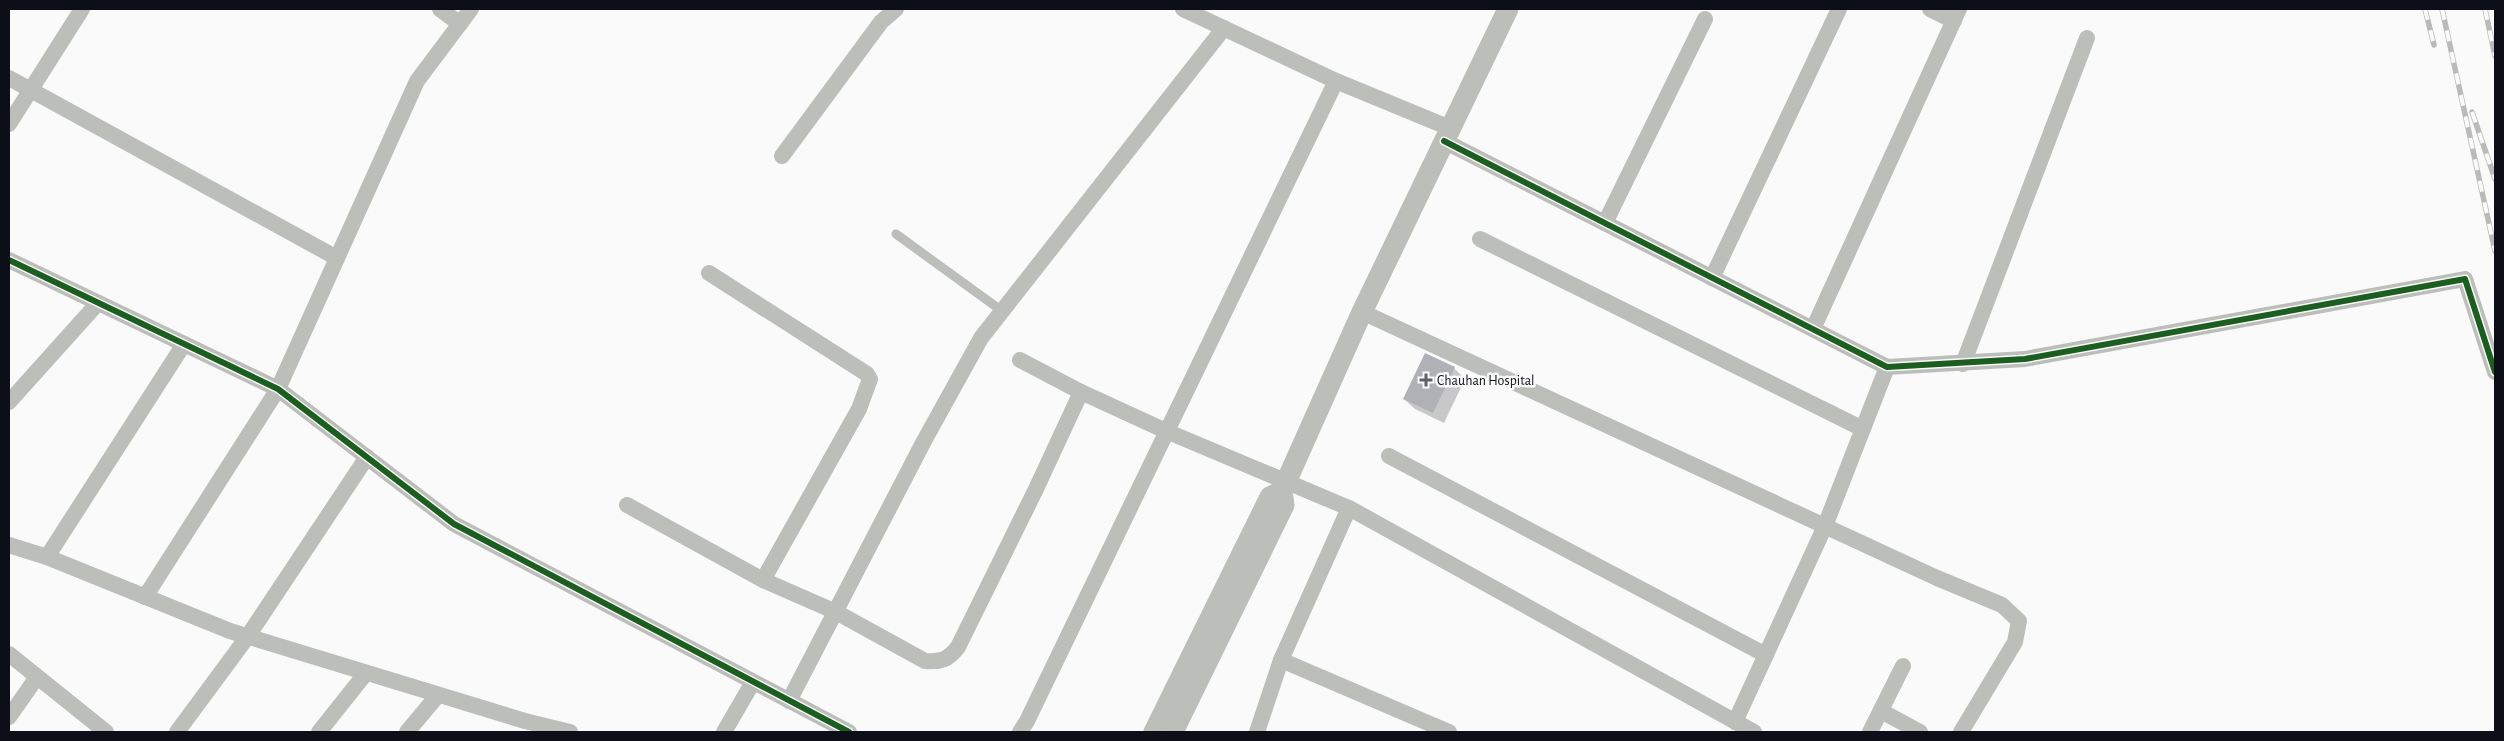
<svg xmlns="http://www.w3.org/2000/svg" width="2504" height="741" font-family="'Alegreya Sans',sans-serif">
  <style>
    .shadow { fill: #0003 }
    .building { fill: #afb1b6 }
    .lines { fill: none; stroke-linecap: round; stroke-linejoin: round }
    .service { stroke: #bcbeba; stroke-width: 9 }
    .minor { stroke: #bcbeba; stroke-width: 16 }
    .tertiary { stroke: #bcbeba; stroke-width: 21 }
    .rail-casing { stroke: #b9bab9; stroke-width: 5.5 }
    .rail { stroke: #fafafa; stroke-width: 4; stroke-dasharray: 11; stroke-linecap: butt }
    .cycleway-casing { stroke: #fafafa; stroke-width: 9 }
    .cycleway { stroke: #1b5e20; stroke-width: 6 }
    .poi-dot { fill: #5f6167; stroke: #fafafa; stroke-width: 2 }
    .labels { text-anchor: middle; stroke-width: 5; stroke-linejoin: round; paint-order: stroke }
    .poi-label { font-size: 14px; fill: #0c0f18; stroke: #fafafa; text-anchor: start }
  </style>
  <rect width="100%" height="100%" fill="#fafafa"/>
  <polygon class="shadow" points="1454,368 1465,379 1444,423 1415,409 1404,399"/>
  <polygon class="building" points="1425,353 1455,367 1433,413 1403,399"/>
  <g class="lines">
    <polyline class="service" points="896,234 1002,311"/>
    <g class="minor">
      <polyline points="440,9 460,24"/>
      <polyline points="1183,9 1336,81 1450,128"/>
      <polyline points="1930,9 1954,21"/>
      <polyline points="9,78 337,258"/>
      <polyline points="9,124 82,9"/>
      <polyline points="1444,141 1887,367 2025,359 2465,279 2495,372"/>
      <polyline points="782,156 881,22 896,9"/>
      <polyline points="1605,223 1705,19"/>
      <polyline points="1480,239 1863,429"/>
      <polyline points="9,260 278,389 454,524 849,732"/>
      <polyline points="709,273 867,374 870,379 859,409 763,580"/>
      <polyline points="1712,278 1839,9"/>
      <polyline points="1362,312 1937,578 2002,605 2019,621 2015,642 1961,732"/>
      <polyline points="1813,329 1959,9"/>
      <polyline points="1020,360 1081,392 1166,431 1349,508 1754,732"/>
      <polyline points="1963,364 2087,38"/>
      <polyline points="9,402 98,303"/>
      <polyline points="1389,456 1766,655"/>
      <path d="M627,505L763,580L836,612L925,661C941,662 948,660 958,647L1036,489L1081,392"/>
      <polyline points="9,545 47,557 230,631 525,721 570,732"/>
      <polyline points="47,557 184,344"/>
      <polyline points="145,597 278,389 417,81 471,9"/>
      <polyline points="9,654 106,732"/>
      <polyline points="1281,660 1449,732"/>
      <polyline points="789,701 924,441 981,338 1224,28"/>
      <polyline points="1881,711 1920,732"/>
      <polyline points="9,717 37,677"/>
      <polyline points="1735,722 1825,526 1887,367"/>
      <polyline points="177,732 248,636 367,457"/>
      <polyline points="319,732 366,673"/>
      <polyline points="407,732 438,695"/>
      <polyline points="724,732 753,682"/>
      <polyline points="1020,732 1027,721 1336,81"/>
      <polyline points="1257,732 1281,660 1349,508"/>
      <polyline points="1870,732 1903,666"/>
    </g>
    <g class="tertiary">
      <polyline points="1154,732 1270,497 1282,491"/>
      <polyline points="1173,732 1284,505 1282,491 1362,312 1508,9"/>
    </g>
    <defs>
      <g id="rail">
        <polyline points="2425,9 2434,45"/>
        <polyline points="2442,9 2495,251"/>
        <polyline points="2485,9 2495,56"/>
        <polyline points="2472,112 2495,179"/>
      </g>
    </defs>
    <use href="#rail" class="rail-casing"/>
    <use href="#rail" class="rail"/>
    <defs>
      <g id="cycleway">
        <polyline points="1444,141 1887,367 2025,359 2465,279 2495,372"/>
        <polyline points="9,260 278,389 454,524 849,732"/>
      </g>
    </defs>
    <use href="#cycleway" class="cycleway-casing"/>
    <use href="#cycleway" class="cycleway"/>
  </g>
  <path class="poi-dot" d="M1423.5 372.5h5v5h5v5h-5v5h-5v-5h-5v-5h5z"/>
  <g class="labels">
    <g class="poi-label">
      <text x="1437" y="385">Chauhan Hospital</text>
    </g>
  </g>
  <rect width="2504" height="741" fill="none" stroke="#0c0f18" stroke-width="20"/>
</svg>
